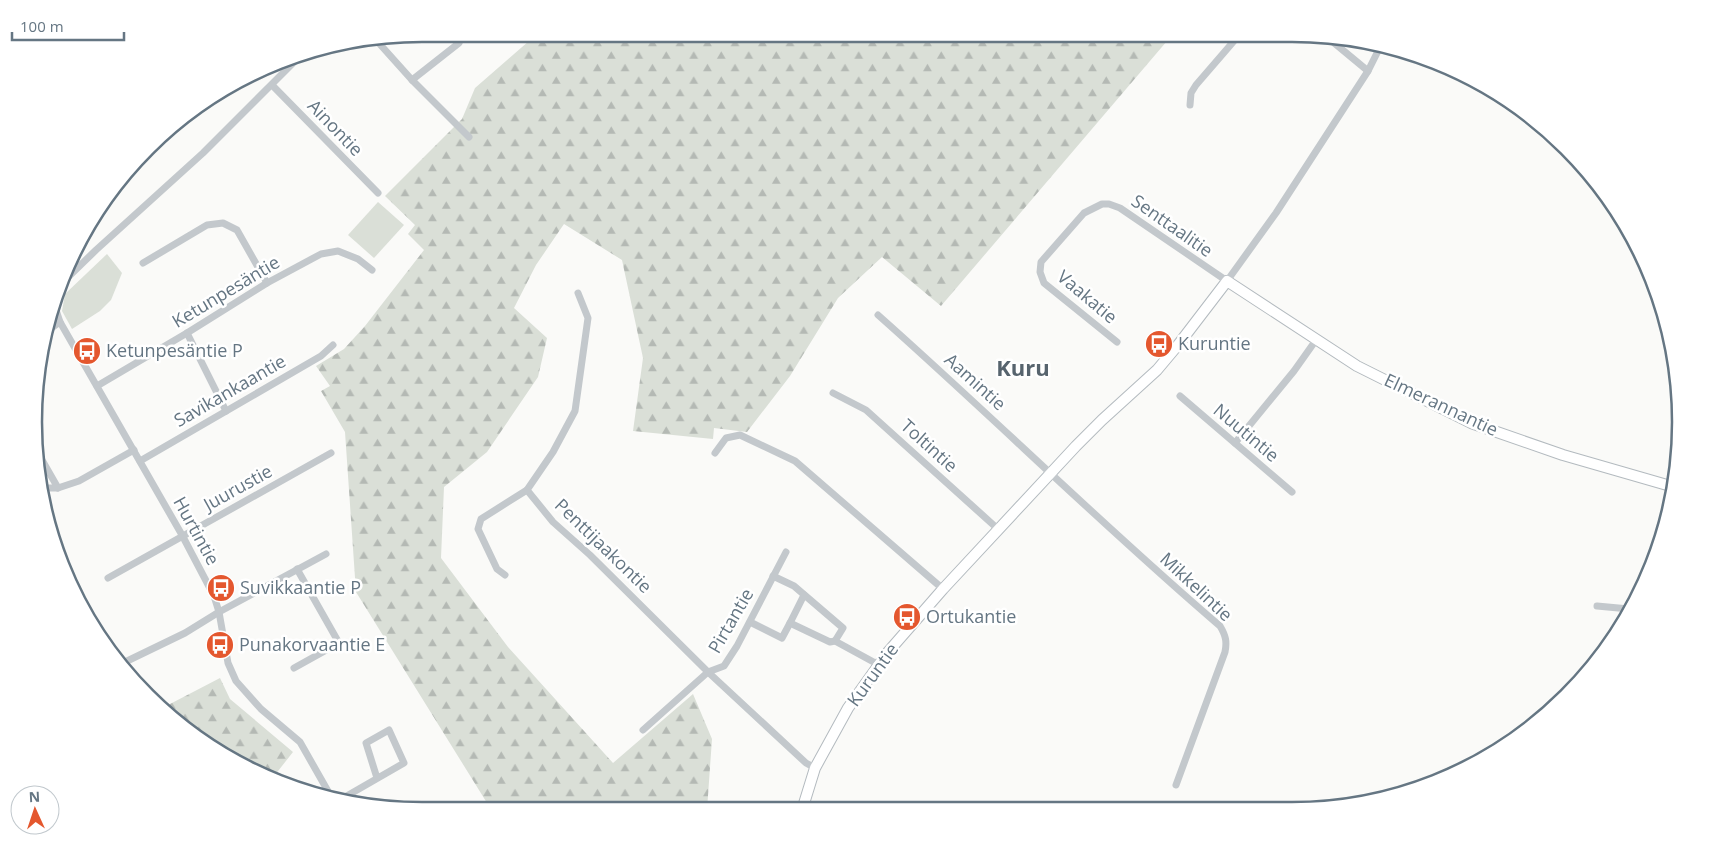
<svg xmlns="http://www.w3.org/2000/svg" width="1714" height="845" font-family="'Open Sans',sans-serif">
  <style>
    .green { fill: #dadfd7 }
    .forest { fill: url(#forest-firs) }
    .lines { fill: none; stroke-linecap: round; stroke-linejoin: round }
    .secondary-casing { stroke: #b3babf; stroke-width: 12 }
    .street { stroke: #c3c8cc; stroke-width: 7 }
    .secondary { stroke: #fff; stroke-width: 10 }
    .labels { text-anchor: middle; stroke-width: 5; stroke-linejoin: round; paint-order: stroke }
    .street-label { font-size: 18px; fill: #657683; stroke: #fff }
    .poi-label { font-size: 18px; fill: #657683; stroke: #fff; text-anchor: start }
    .district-label { font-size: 22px; font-weight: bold; fill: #57646e; stroke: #fff }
    .rim { fill: none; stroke: #657683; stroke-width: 2.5 }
  </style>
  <defs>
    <pattern id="forest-firs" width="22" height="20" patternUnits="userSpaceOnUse" patternTransform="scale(1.25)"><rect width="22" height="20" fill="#dadfd7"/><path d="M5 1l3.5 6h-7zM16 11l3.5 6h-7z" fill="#b4b9b4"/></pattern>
  </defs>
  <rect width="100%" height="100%" fill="#fafaf8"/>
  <g class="green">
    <polygon points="378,202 404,225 374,258 348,235"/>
    <polygon points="107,254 122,273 111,300 100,311 72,329 62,311 65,294"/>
  </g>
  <g class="forest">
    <polygon points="537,34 1173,34 941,306 882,257 838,298 790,376 747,432 714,428 713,439 633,431 643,358 622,260 564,224 536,265 514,308 547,338 538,377 487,452 444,487 441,558 508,647 613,763 693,694 712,739 707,810 492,811 356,592 345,432 321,391 330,386 316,366 344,349 365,326 424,250 408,234 415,225 385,196 462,119 475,88"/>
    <polygon points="220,678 230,699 293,752 271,780 207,746 184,727 184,725 179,723 165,712 170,704"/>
  </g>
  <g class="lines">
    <defs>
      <polyline id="secondary" points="802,810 815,768 848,708 888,652 943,589 1076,446 1102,420 1157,370 1178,345 1227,281 1357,366 1471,423 1563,455 1674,487"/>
    </defs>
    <use href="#secondary" class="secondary-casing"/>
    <g class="street">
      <polyline points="1327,37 1368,71"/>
      <polyline points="377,41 412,80 469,137"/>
      <polyline points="412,80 459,43"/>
      <polyline points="272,85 378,193"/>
      <polyline points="1190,105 1191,93 1196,85 1240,34"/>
      <polyline points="143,263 207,225 223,223 237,230 267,283"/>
      <polyline points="60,285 96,250 203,153 303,53"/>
      <polyline points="578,293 588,318 575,411 553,452 527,490 553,522 590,555 708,672 806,763 815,768"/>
      <polyline points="54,304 60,322 182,535 214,596 219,612 228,663 236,681 261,709 300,742 333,800"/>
      <path d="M878,315C993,417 1103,526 1220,626C1226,636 1227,642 1225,652L1176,785"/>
      <polyline points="46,332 60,322"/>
      <polyline points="187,333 226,411"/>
      <polyline points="1117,342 1044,283 1040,272 1041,262 1084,213 1102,204 1109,204 1120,208 1227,281 1276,213 1368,71 1381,45"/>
      <polyline points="97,386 187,333 267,283 321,254 338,251 358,259 372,270"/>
      <polyline points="833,393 866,410 999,530"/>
      <polyline points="1180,396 1292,492"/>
      <polyline points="1235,443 1294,371 1316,340"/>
      <polyline points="38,453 58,488"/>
      <polyline points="715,453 726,438 740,435 795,461 943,589"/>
      <polyline points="140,461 321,356 333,345"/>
      <polyline points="42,488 58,488 79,481 134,450"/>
      <polyline points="505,575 497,569 478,529 481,519 527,490"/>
      <polyline points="773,576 794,586 843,628 835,641"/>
      <polyline points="108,578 331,453"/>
      <polyline points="1597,606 1629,609"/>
      <polyline points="750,622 782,638 790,623 830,642 835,641 879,665"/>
      <polyline points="790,623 804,595"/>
      <polyline points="123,663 185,633 219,612 326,554"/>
      <polyline points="294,668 339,643 297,569"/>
      <polyline points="643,730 708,672 724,666 737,646 786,552"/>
      <polyline points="338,801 404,763 389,730 366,743 377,778"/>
    </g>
    <use href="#secondary" class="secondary"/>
  </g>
  <defs>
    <symbol id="bus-disc" viewBox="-11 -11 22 22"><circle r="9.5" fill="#e4572e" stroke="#fff"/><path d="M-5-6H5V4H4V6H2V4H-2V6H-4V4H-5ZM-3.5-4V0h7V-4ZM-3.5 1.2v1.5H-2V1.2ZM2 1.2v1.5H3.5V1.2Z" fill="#fff"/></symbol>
  </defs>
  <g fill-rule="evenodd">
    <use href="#bus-disc" x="1143" y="328" width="32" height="32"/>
    <use href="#bus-disc" x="71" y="335" width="32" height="32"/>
    <use href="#bus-disc" x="205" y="572" width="32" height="32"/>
    <use href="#bus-disc" x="891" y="601" width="32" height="32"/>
    <use href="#bus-disc" x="204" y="629" width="32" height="32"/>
  </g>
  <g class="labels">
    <g class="street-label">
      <text transform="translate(335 128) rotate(46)" y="6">Ainontie</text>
      <text transform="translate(1172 226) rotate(35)" y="6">Senttaalitie</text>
      <text transform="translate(226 292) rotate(-31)" y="6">Ketunpesäntie</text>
      <text transform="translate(1087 297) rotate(40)" y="6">Vaakatie</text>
      <text transform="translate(975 382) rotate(42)" y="6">Aamintie</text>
      <text transform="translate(230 391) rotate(-30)" y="6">Savikankaantie</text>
      <text transform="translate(1441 405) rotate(25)" y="6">Elmerannantie</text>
      <text transform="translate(1246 433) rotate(40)" y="6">Nuutintie</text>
      <text transform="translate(929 446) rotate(42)" y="6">Toltintie</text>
      <text transform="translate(238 488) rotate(-29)" y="6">Juurustie</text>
      <text transform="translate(196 531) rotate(61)" y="6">Hurtintie</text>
      <text transform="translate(603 546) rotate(44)" y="6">Penttijaakontie</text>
      <text transform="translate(1196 587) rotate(43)" y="6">Mikkelintie</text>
      <text transform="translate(731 621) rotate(-60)" y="6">Pirtantie</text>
      <text transform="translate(873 675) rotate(-54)" y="6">Kuruntie</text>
    </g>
    <g class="poi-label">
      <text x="1178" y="350">Kuruntie</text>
      <text x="106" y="357">Ketunpesäntie P</text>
      <text x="240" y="594">Suvikkaantie P</text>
      <text x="926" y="623">Ortukantie</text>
      <text x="239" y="651">Punakorvaantie E</text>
    </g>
    <g class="district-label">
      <text x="1023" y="376">Kuru</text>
    </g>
  </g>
  <path d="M0 0H1714V845H0ZM422 42H1292A380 380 0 0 1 1672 422V422A380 380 0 0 1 1292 802H422A380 380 0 0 1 42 422V422A380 380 0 0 1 422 42Z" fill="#fff" fill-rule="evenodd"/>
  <path class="rim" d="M422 42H1292A380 380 0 0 1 1672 422V422A380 380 0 0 1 1292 802H422A380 380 0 0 1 42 422V422A380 380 0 0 1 422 42Z"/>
  <g transform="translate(35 810) rotate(357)"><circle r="24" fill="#ffffff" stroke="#c1c8cd"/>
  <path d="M0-4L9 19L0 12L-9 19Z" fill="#e4572e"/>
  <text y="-8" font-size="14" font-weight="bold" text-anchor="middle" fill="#657683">N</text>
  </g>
  <path d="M12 32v8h112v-8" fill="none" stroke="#657683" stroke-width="2.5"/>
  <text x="20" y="32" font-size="15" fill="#657683" stroke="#ffffff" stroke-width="4" paint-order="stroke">100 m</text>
</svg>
